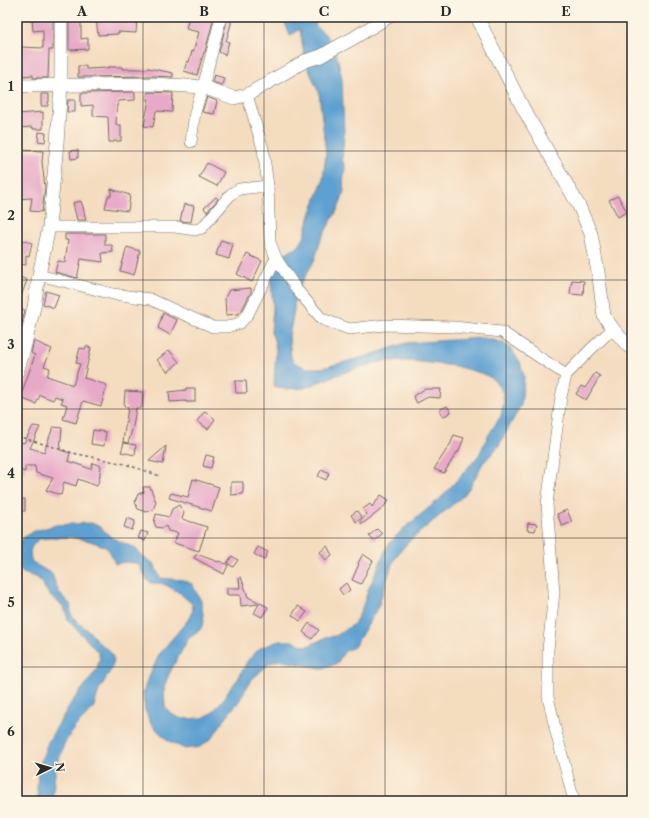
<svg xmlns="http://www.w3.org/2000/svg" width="649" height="818" font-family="'Libre Caslon Text',serif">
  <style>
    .water { fill: #5da0d1; stroke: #44667e }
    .building { fill: #e7a9c8 }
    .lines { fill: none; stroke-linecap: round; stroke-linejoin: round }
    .minor-casing { stroke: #71695f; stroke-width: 12 }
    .tertiary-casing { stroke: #71695f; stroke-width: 14 }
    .path { stroke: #71695f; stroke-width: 1.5; stroke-dasharray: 3 3; stroke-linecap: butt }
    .minor { stroke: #fff; stroke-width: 11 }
    .tertiary { stroke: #fff; stroke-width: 13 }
    .grid { fill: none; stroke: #2b2b2b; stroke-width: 1; stroke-opacity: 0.55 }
    .neatline { fill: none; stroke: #2b2b2b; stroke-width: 1.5 }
    .grid-label { font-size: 13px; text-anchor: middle; font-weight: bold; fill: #2b2b2b }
  </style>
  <rect width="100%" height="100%" fill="#fcf5e5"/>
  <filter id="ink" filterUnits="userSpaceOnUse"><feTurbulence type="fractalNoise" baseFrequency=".025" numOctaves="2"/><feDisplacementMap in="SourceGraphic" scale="8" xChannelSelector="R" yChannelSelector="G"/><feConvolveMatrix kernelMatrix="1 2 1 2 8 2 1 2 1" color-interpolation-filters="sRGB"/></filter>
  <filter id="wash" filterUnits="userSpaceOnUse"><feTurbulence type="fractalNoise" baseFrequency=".012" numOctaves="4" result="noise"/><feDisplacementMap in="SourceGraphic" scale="16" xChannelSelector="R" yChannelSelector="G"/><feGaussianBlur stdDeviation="0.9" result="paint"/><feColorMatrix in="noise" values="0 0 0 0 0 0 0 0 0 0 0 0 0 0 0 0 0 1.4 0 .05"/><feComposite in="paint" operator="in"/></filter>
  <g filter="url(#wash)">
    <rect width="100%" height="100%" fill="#f4dcbf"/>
    <polygon class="water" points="283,17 314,17 316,27 326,35 337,56 342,79 344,135 342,159 345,168 343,182 344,191 339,207 321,239 315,259 295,294 294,310 289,336 291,357 293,362 307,368 322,368 368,356 406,343 483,338 502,342 511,349 520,362 524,377 521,405 498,447 483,463 470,487 463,496 408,542 398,554 392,564 378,607 354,647 345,651 337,663 324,669 279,660 270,663 251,680 239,701 226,717 212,738 200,747 185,749 167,740 151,724 145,710 143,694 146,683 160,653 188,620 193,610 192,604 180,593 166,585 161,583 151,583 147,580 139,565 134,563 125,562 115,564 109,550 104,546 90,541 70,537 39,539 32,546 30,551 31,560 35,564 52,574 59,593 70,604 71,614 74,618 81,625 89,631 98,642 110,651 114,660 111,670 99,690 93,709 75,727 64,744 55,773 52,801 38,801 37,787 38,769 48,742 71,703 88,682 97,669 100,657 98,652 68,620 65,610 62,605 50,596 38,578 23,573 19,569 17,565 17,547 18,544 25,536 35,531 56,525 92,523 100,527 112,538 135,548 142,556 154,564 160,578 183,580 192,584 201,601 204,621 200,630 188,639 169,674 164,687 165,707 173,715 182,719 203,718 212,713 226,696 228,691 238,679 248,660 260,648 279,641 292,641 305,646 311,645 326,637 336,636 354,624 361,611 369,588 388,545 401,531 442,497 479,455 488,436 501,416 504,401 502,391 493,379 484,374 455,366 413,361 385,361 364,366 334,376 304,388 284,389 274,386 276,350 274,340 271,332 273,307 270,270 273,261 282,255 295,249 299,246 304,238 310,215 323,180 326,153 319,93 305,61 300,29 290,36"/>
    <g id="blocks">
      <g class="building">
        <polygon points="32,17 53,17 53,50 49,50 48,78 33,78 33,75 23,76 21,47 43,48 43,30 33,31"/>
        <polygon points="105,17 137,17 136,33 118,32 118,34 98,35 96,18"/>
        <polygon points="189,17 214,17 205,52 204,52 197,75 184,71 187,61 189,62 192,51 193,52 199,32 186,29"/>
        <polygon points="228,17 231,17 231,24 226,41 229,42 225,55 219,52"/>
        <polygon points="69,19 81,19 81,39 88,38 88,49 69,50"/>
        <polygon points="78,66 86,66 86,69 108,68 108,67 122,67 122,69 148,69 148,68 173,73 173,77 153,76 78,77"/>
        <polygon points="214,75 224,78 222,85 212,82"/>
        <polygon points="135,92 135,100 118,101 118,105 117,105 116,125 121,125 121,141 114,141 114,142 109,142 108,117 93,116 93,105 81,106 81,93"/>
        <polygon points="148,92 173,93 172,112 156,111 153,127 144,126 149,99 146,99"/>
        <polygon points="41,94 49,94 49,102 48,102 48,106 41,106"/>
        <polygon points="207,97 217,101 214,114 202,112"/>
        <polygon points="68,100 75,100 75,112 67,112"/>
        <polygon points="43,112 43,129 33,129 33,127 17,128 17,114"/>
        <polygon points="39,132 46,133 45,142 38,141"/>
        <polygon points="17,150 43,151 42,162 45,188 42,212 30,211 32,198 17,199"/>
        <polygon points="78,150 78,158 71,159 70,151"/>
        <polygon points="207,163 224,172 217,186 199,177"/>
        <polygon points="111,189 130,195 128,211 105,208 108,196 111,196"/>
        <polygon points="618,196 627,212 618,217 609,200"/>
        <polygon points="216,197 218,199 207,212 204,208"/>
        <polygon points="81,201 83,207 86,220 77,220 73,203"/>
        <polygon points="184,204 194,206 191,222 180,221"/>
        <polygon points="65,234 105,234 105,245 112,245 113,252 102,253 103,262 81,259 77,278 55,272 58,261 65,262 68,240 65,240"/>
        <polygon points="18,239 32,243 29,256 26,255 26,265 17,264 17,245"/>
        <polygon points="221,240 233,244 229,259 216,255"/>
        <polygon points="127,247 140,251 134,275 120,271"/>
        <polygon points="247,254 262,261 252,282 237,274"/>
        <polygon points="17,276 27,280 18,305 17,305"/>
        <polygon points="572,280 584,281 583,295 570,294"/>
        <polygon points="251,288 251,292 242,310 238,314 226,315 225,298 229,290"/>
        <polygon points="46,291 59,295 54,308 43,304"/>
        <polygon points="17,309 25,310 21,328 17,328"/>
        <polygon points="163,313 177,320 170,335 158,328"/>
        <polygon points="34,341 52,349 44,366 50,368 47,376 73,385 80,364 76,363 80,348 85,349 86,346 91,348 84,378 107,385 101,406 83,401 76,423 63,419 67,405 61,403 63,399 55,396 53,400 40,395 36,404 20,398 35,355 31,353"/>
        <polygon points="169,350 179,362 168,372 157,360"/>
        <polygon points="595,373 600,376 586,400 576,394 581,386 585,388"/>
        <polygon points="235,381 246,381 247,393 236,393"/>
        <polygon points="186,388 195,388 195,402 186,402 186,401 170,402 169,392 186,390"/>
        <polygon points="425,389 441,389 440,398 428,397 417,403 413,396"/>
        <polygon points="125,391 143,392 142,408 136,408 133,427 128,443 123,442 128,407 124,407"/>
        <polygon points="447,406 451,412 443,417 439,410"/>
        <polygon points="205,411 215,419 208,429 197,421"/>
        <polygon points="33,426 40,427 30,448 44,452 53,427 62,428 60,450 70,453 68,461 91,469 93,463 101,466 99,480 97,486 78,479 76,486 64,482 61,495 46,490 53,478 36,473 35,466 25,466 25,472 17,469 17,441 24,443"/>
        <polygon points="93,430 106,432 104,446 91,444"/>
        <polygon points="454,435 464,438 458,453 457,452 444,473 434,469 451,443"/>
        <polygon points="124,443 136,445 135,455 121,452"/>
        <polygon points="166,446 163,464 149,461"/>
        <polygon points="206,455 214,457 211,468 203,466"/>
        <polygon points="322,469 329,473 326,480 318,476"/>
        <polygon points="193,479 219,487 212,511 169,498 171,493 188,497"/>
        <polygon points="231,482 243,482 243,494 231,495"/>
        <polygon points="143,487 150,487 156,502 153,510 146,512 138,509 135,502 138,494 144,492"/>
        <polygon points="381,495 389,500 382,509 362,524 360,522 367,514 363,509 370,504 372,507"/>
        <rect x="17" y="499" width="8" height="12"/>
        <polygon points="179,505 184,513 182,519 207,527 199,551 174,543 178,533 168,531 166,526 162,528 156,527 154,522 156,514 169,517 172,509"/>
        <polygon points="567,510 572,522 562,526 557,514"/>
        <polygon points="357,511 362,518 356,522 351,515"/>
        <polygon points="127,518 135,521 132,530 124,527"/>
        <polygon points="528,523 537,524 535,531 527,530"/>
        <polygon points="377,529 382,534 374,541 369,536"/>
        <polygon points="141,531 148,533 145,541 138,538"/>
        <polygon points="327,546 332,555 326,560 320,552"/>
        <polygon points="258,547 268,552 264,560 254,554"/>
        <polygon points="197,554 218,562 219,561 228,565 224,574 194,558"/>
        <polygon points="363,554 373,561 368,569 361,584 352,580 359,564 358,563"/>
        <polygon points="232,556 238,560 233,567 227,563"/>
        <polygon points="241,577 248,597 268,607 262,617 254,613 259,604 241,606 240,595 227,595 227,588 240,588 239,578"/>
        <polygon points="346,583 350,590 343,595 339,589"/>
        <polygon points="298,606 307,612 300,621 292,615"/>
        <polygon points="309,623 319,630 312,639 303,632"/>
      </g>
    </g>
  </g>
  <g filter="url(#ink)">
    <use href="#blocks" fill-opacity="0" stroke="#71695f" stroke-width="1"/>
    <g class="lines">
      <defs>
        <g id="minor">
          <polyline points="247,95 263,149 268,186 270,242 276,258 297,290 322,319 349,329 385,325 454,327 502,332 566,375"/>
          <polyline points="191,142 195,112 203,87 221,17"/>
          <polyline points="49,227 175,227 195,230 202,228 231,194 239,189 268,186"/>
          <polyline points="39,275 113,294 150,299 176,311 213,327 227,327 240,323 248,314 276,258"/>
          <polyline points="574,801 557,736 548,697 548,650 554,592 547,504 561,397 566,375 591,349 606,335 614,330"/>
        </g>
        <g id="tertiary">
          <polyline points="477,17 523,108 579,206 591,234 599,278 604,316 614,330 628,346 632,348"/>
          <polyline points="17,86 153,84 203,87 234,98 247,95 305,61 321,56 333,49 352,39 388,17"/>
          <polyline points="17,372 23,353 34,307 39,275 49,227 57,143 61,85 61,17"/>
        </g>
      </defs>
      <use href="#minor" class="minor-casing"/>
      <use href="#tertiary" class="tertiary-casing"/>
      <polyline class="path" points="17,436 73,453 125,464 160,476"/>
      <use href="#minor" class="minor"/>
      <use href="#tertiary" class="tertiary"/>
    </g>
  </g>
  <path class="grid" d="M143,17V801M264,17V801M385,17V801M506,17V801M17,151H632M17,280H632M17,409H632M17,538H632M17,667H632"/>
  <rect width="649" height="818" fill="none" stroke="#fcf5e5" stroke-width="44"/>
  <g transform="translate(50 768) rotate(85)" stroke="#fcf5e5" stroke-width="3" paint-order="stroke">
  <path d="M0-3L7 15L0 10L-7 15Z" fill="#2b2b2b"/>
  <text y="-6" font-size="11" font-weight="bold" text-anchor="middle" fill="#2b2b2b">N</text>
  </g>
  <rect x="22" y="22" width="605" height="774" class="neatline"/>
  <g class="grid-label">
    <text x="82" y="16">A</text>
    <text x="204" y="16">B</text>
    <text x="324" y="16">C</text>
    <text x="446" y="16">D</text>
    <text x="566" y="16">E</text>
    <text x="11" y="91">1</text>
    <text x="11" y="220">2</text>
    <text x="11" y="349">3</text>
    <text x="11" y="478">4</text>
    <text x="11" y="607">5</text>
    <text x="11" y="736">6</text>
  </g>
</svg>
